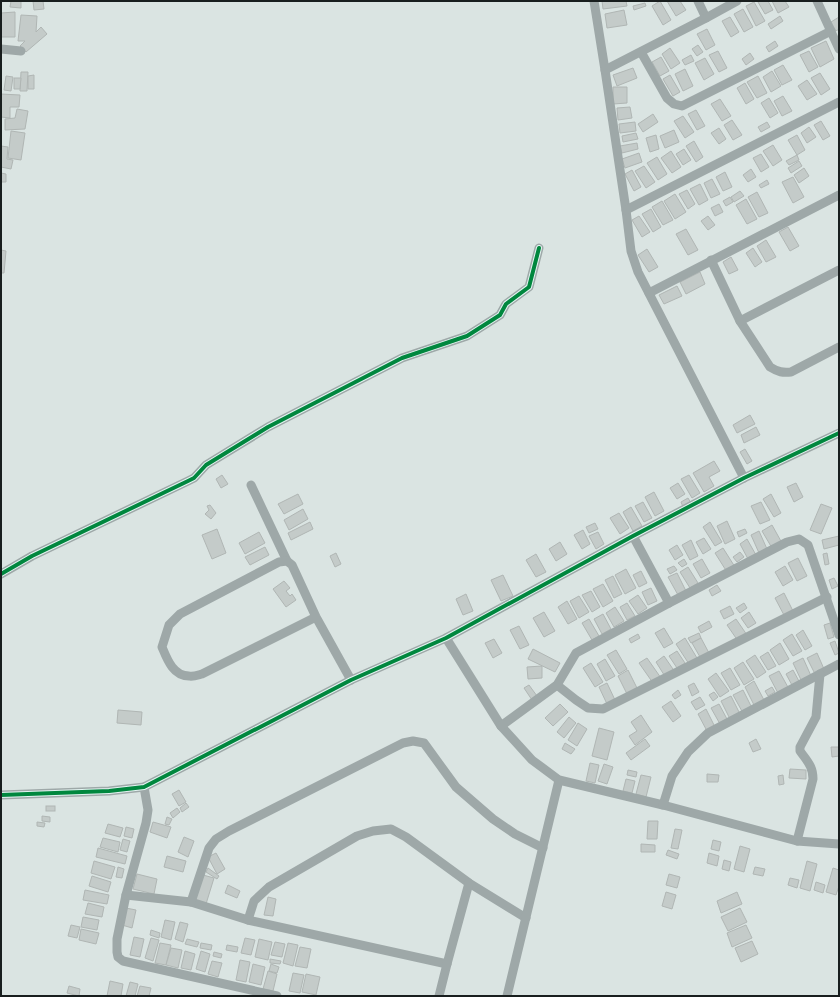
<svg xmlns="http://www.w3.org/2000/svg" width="840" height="997" font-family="'Archivo Narrow',sans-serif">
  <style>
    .building { fill: #c4cbc9; stroke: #b0b6b4 }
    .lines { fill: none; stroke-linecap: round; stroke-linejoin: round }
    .minor { stroke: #9ea8a8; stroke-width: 9 }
    .cycleway-casing { stroke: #e3f5f2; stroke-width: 6 }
    .cycleway { stroke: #00873e; stroke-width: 4 }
  </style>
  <rect width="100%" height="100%" fill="#dae4e2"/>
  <g class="building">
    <polygon points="11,1 21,1 21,8 10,7"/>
    <polygon points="33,1 43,1 44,9 34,10"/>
    <polygon points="602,1 626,1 627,6 603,9"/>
    <polygon points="660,1 671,20 663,25 652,6"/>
    <polygon points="667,1 680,1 686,10 676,16"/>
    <polygon points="760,1 768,1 773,10 765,14 758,2"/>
    <polygon points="772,1 785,1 789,7 778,13"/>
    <polygon points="754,2 765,21 756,26 746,6"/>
    <polygon points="645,3 646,6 634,10 633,6"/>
    <polygon points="743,9 753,27 744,32 734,14"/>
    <polygon points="624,10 627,25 607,28 605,14"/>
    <polygon points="15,12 15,37 1,37 1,13"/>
    <polygon points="21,15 37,16 36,32 41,27 47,34 26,52 20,46 25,41 18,41"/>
    <polygon points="780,16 783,21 771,29 768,24"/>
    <polygon points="730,17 739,32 731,37 722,21"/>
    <polygon points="839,17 839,29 836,31 831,22"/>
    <polygon points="707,29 715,45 706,50 697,34"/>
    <polygon points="775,41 778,46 769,52 766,47"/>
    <polygon points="826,41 834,59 820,67 811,48"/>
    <polygon points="698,45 703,52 697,56 692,49"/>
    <polygon points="670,48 680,63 671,69 662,54"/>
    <polygon points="718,51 727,68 719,72 709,55"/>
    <polygon points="809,51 818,67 809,72 800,55"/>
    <polygon points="750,53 754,59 746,65 742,59"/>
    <polygon points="691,55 694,61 685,65 682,60"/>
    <polygon points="661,57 669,71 660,76 652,62"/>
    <polygon points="705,58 714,74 704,80 695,63"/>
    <polygon points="783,65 792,80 782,85 774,70"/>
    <polygon points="633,68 637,78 617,86 613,75"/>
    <polygon points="685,69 693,86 683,91 675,74"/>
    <polygon points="772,71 781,86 771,92 763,77"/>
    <polygon points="21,72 28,72 27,91 20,91"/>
    <polygon points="820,73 830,89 821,95 811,78"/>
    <polygon points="34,75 34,89 28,89 28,76"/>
    <polygon points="670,75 680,92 673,96 663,79"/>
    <polygon points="6,76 13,77 11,91 4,90"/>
    <polygon points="758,76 767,93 757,98 747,82"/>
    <polygon points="14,78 21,78 20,89 14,89"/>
    <polygon points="807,80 817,94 807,100 798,86"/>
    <polygon points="745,83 754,99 746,104 737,88"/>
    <polygon points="613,87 627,87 627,103 613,104"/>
    <polygon points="1,94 20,95 19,107 10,107 10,118 1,117"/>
    <polygon points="783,96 792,111 782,116 774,101"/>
    <polygon points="769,98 778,113 770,118 761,103"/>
    <polygon points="720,99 731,116 722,121 711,104"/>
    <polygon points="630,107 632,118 618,120 617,108"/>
    <polygon points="17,109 28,111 25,129 5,130 5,119 15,118"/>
    <polygon points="696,110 705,126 697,130 688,114"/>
    <polygon points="653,114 658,122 643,132 638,124"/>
    <polygon points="683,116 694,132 685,138 674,121"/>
    <polygon points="732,120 742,135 733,140 724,125"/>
    <polygon points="821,121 830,136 823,140 814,125"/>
    <polygon points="635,122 636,131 620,133 619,124"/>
    <polygon points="767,122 770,127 761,132 758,127"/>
    <polygon points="809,127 816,137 807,143 801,133"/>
    <polygon points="719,128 726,139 719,144 711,133"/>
    <polygon points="674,130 679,142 665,148 660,136"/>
    <polygon points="11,131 25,133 21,160 8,158"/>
    <polygon points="636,133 638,139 623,142 622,136"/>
    <polygon points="656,135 659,149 650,152 646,138"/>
    <polygon points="797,135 805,150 797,155 788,140"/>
    <polygon points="694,141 703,157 696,162 686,146"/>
    <polygon points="637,143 638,149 622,153 620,146"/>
    <polygon points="773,145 782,160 773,166 763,151"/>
    <polygon points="1,146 8,147 7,159 13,160 11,169 1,167"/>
    <polygon points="684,149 691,160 683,165 676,154"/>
    <polygon points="671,151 681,167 672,173 661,158"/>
    <polygon points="639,153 642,162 625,168 622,159"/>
    <polygon points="761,154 769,167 761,172 753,158"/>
    <polygon points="797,155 799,160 789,165 786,161"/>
    <polygon points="657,157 667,174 658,180 647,163"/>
    <polygon points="799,161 802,166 791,173 788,168"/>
    <polygon points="644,166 655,182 646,188 635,171"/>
    <polygon points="804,168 809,176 799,183 794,175"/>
    <polygon points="751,169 756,177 748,182 743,175"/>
    <polygon points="632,170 641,187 634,191 625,174"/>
    <polygon points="725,172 732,187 723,191 716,177"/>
    <polygon points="1,173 6,174 6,182 1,182"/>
    <polygon points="793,177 804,197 793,203 782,182"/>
    <polygon points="712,179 720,194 711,198 704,183"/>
    <polygon points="767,180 769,184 761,188 759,185"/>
    <polygon points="700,184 708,200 699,205 690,189"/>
    <polygon points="687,190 695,204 688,209 679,194"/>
    <polygon points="740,191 744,196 734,202 731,197"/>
    <polygon points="757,192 768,213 759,217 748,197"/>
    <polygon points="675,194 686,212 675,219 664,201"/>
    <polygon points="730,197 733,202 726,206 723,201"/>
    <polygon points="746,199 757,219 747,224 736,205"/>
    <polygon points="662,201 673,220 663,225 652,207"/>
    <polygon points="719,204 723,212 715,216 711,208"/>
    <polygon points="651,209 661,227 653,232 642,214"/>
    <polygon points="639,216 650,232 642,237 632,220"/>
    <polygon points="708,216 715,225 708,230 701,221"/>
    <polygon points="788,227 799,246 790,251 779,232"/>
    <polygon points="686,229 698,250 688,255 676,234"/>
    <polygon points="766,240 776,257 766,262 757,246"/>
    <polygon points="753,248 762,262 755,267 746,253"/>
    <polygon points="647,249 658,267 649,272 638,255"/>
    <polygon points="1,250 6,251 4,273 1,273"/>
    <polygon points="731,257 738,270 729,274 723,262"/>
    <polygon points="700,272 705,284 686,294 680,282"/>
    <polygon points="677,286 682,296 664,304 659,295"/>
    <polygon points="750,415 755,424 737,433 733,425"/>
    <polygon points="756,427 760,435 744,443 741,435"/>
    <polygon points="745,449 752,461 747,464 740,452"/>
    <polygon points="714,461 720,471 709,477 714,486 704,492 693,473"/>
    <polygon points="222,475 228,484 221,488 216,479"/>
    <polygon points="689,475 700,493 692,498 681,479"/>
    <polygon points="678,483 685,494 677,499 670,488"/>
    <polygon points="796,483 803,497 794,502 787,487"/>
    <polygon points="654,492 664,511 655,516 645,497"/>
    <polygon points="298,494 303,504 284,514 278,504"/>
    <polygon points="771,494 781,513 774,517 763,499"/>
    <polygon points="688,498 691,503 683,507 681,502"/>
    <polygon points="643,502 652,518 644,522 635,506"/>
    <polygon points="761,502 770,520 760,524 751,506"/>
    <polygon points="821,504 832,508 821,534 810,530"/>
    <polygon points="210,505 216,513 211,519 205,514 209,510 207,506"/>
    <polygon points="631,507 642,526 633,531 623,512"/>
    <polygon points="303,509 308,519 289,530 284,520"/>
    <polygon points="619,513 629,528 620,534 610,518"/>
    <polygon points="727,521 735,539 725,544 717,526"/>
    <polygon points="310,522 313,529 291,540 288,533"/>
    <polygon points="710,522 722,542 715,546 703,527"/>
    <polygon points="595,523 598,529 589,533 586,527"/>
    <polygon points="772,525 782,543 772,548 762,531"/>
    <polygon points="217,529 226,553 212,559 202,535"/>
    <polygon points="745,529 747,533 739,537 737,532"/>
    <polygon points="583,530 590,544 582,549 574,535"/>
    <polygon points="759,531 767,549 759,553 751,535"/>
    <polygon points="259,532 265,543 245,554 239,543"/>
    <polygon points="598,532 604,544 596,549 589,536"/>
    <polygon points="839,536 839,545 824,549 822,540"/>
    <polygon points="704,538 711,549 703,554 696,542"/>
    <polygon points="747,539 756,555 748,559 740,544"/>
    <polygon points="691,540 698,556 690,560 682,545"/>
    <polygon points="560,542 567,554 556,561 549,549"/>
    <polygon points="677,545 683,555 675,560 669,550"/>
    <polygon points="265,547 269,555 250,565 245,557"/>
    <polygon points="723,548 735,567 727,572 715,553"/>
    <polygon points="740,552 744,557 737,562 733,557"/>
    <polygon points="336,553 341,564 335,567 330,556"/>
    <polygon points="827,553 829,564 825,565 823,554"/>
    <polygon points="536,554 546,572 536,577 526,560"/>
    <polygon points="798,558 807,576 797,581 788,563"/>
    <polygon points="684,559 687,564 682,567 678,563"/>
    <polygon points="702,559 710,573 701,578 693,564"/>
    <polygon points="674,566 677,570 670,574 667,569"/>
    <polygon points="785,566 793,580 783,586 775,572"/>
    <polygon points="688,567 698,583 690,588 680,572"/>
    <polygon points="626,569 636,588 625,594 615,575"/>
    <polygon points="641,571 647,583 639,587 633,575"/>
    <polygon points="677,573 686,591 678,595 668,577"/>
    <polygon points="503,575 513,596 501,601 491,580"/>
    <polygon points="613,576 622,594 614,598 605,580"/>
    <polygon points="834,578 838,586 832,589 829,580"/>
    <polygon points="284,581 290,588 286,591 290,596 292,594 296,600 286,607 273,589"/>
    <polygon points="603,584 613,601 603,607 593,589"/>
    <polygon points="717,585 721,591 712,596 709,590"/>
    <polygon points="651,588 657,601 648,605 642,592"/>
    <polygon points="591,591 600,607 592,612 582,595"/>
    <polygon points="784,593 794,613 785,617 775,598"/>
    <polygon points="466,594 473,611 463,615 456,599"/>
    <polygon points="638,595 647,608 638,614 629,601"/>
    <polygon points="579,596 589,612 579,618 570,601"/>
    <polygon points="567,601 577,619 568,624 558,607"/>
    <polygon points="627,603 635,616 627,620 620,607"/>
    <polygon points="744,603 747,608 740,613 736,608"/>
    <polygon points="730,606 734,614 724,619 720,611"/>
    <polygon points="615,607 624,621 614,627 606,613"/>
    <polygon points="544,612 555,631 544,637 533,618"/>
    <polygon points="749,612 756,623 748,628 741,618"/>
    <polygon points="603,614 611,629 602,634 594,619"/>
    <polygon points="589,619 599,636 592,640 582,623"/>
    <polygon points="736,619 747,635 738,641 727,625"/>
    <polygon points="709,621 712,627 701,633 698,627"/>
    <polygon points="830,623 834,637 828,639 824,625"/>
    <polygon points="519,626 529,645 520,649 510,630"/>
    <polygon points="664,628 673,643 664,648 655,633"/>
    <polygon points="803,630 812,646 805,650 796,635"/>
    <polygon points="699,633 701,638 691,643 688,638"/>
    <polygon points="638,634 640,638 631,643 629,639"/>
    <polygon points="792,634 802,651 793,656 783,640"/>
    <polygon points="685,638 697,658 689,664 676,644"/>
    <polygon points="701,638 709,653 700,657 692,643"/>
    <polygon points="494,639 502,653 493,658 485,643"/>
    <polygon points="835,641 839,653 835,655 830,643"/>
    <polygon points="780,643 789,659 779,665 770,650"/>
    <polygon points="533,649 560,663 555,672 528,659"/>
    <polygon points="616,650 627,669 619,674 607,655"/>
    <polygon points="677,651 685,663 677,668 669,656"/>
    <polygon points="768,652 776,666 768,670 760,657"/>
    <polygon points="817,653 824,669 815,674 807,658"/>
    <polygon points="755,655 766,672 757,678 746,661"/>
    <polygon points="664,656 675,672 666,678 656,662"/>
    <polygon points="647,658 661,678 653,683 639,663"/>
    <polygon points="803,658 812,678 802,682 793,663"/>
    <polygon points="605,659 615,676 606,681 597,664"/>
    <polygon points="743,662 754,679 744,685 734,668"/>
    <polygon points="591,663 603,682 595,687 583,668"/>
    <polygon points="542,666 542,678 528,679 527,667"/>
    <polygon points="730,668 740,685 731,690 721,673"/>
    <polygon points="628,670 637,688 627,694 618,676"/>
    <polygon points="793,670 800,683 793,687 786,674"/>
    <polygon points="779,671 789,689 779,695 769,676"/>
    <polygon points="716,673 729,691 720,697 708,679"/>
    <polygon points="754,681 764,700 754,705 745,687"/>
    <polygon points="607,683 615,700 607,704 599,687"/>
    <polygon points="694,683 699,692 692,696 688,686"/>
    <polygon points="529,685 537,696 532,700 524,688"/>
    <polygon points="772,687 775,692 768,696 765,691"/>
    <polygon points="678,690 681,695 675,699 672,695"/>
    <polygon points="743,690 752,708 743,713 733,695"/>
    <polygon points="714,692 718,697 713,701 709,695"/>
    <polygon points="731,696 740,714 730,719 721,701"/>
    <polygon points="700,697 705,705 696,710 691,702"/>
    <polygon points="671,701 681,716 673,722 662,707"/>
    <polygon points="560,704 568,712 553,726 545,718"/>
    <polygon points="719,704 727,719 720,724 711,708"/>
    <polygon points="706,709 715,727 707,731 698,714"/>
    <polygon points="118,710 142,712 141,725 117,723"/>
    <polygon points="641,715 652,732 635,745 629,736 637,731 631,722"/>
    <polygon points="569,717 576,723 564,738 557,732"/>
    <polygon points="578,723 587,729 577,746 568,740"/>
    <polygon points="599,728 614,732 607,760 592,756"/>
    <polygon points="645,739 650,746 631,760 626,753"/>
    <polygon points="756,739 761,749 753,752 749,743"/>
    <polygon points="565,743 575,749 571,754 562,749"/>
    <polygon points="831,747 839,747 839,756 832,757"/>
    <polygon points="590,763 599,765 595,783 586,781"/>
    <polygon points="604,764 613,767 607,784 598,781"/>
    <polygon points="790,769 806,770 806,779 789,778"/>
    <polygon points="628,770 637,772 636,777 627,775"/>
    <polygon points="707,774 719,775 718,782 707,782"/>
    <polygon points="641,775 651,777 646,797 636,794"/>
    <polygon points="783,775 784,784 779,785 778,776"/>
    <polygon points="626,779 635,781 632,793 623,791"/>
    <polygon points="179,790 186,802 179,806 172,794"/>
    <polygon points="186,803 189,807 182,812 180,808"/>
    <rect x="46" y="806" width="9" height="5"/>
    <polygon points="177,808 180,812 173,818 170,813"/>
    <polygon points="42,816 50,817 50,822 42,821"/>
    <polygon points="167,817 172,819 169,825 165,824"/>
    <polygon points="648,821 658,821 657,839 647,839"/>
    <polygon points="37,822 45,823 44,827 37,826"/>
    <polygon points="153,822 171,827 167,838 150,832"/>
    <polygon points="108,824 123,828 120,837 105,833"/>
    <polygon points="126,827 134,829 132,838 124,836"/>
    <polygon points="675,829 682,830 678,849 671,848"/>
    <polygon points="184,837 194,841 188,857 178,852"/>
    <polygon points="103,838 120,842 118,852 100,847"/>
    <polygon points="123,839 130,841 127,852 120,850"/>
    <polygon points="713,840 721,842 719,851 711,849"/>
    <polygon points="641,844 655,845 655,852 641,852"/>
    <polygon points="740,846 750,849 744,872 734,869"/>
    <polygon points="98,848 127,856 125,864 96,857"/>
    <polygon points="668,850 679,854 677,859 666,855"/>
    <polygon points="216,853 225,869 217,874 208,857"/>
    <polygon points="709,853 719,856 717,866 707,863"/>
    <polygon points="167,856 186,861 183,872 164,867"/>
    <polygon points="724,860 731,862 729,871 722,869"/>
    <polygon points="94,861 115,867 111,879 91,873"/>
    <polygon points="807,861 817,864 810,891 800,888"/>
    <polygon points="118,867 124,869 122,878 116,877"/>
    <polygon points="755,867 765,869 763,876 753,874"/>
    <polygon points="208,868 219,876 217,879 206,872"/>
    <polygon points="833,868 839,870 839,886 836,895 826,892"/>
    <polygon points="137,874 157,879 154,894 133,889"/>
    <polygon points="669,874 680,877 677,888 666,885"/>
    <polygon points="203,875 214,878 206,904 195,901"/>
    <polygon points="92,876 111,882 108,892 89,886"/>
    <polygon points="790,878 799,880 797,888 788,885"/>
    <polygon points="816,882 825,885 823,893 814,890"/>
    <polygon points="228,885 240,891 237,898 225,893"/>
    <polygon points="85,890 109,895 107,904 83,900"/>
    <polygon points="666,892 676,895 672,909 662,906"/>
    <polygon points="737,892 742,904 721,913 717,901"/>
    <polygon points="268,897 276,899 273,916 264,915"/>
    <polygon points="88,903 104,907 102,917 85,914"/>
    <polygon points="126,908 136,910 132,928 122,925"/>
    <polygon points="740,908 747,922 728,931 721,917"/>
    <polygon points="83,917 99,920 97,930 81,927"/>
    <polygon points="165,920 175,922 171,940 161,937"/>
    <polygon points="180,922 188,924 183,942 175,939"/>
    <polygon points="71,925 80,927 77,938 68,936"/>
    <polygon points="746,925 752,938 732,947 727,933"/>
    <polygon points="81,929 99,933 96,944 79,940"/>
    <polygon points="151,930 160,933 159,938 150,935"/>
    <polygon points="134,937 144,939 140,957 130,955"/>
    <polygon points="151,938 159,940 153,961 145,958"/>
    <polygon points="245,938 255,940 251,955 241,953"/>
    <polygon points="187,939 199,942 197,947 185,944"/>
    <polygon points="259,939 272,942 268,960 255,957"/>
    <polygon points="752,941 758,954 741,962 735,948"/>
    <polygon points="275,942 285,944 282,957 271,955"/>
    <polygon points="160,943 171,945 166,965 155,963"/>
    <polygon points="201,943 212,945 211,950 200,948"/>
    <polygon points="288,943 298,945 293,966 283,963"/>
    <polygon points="227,945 238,947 237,952 226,950"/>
    <polygon points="300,947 311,949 307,968 295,966"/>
    <polygon points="171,948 182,950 178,968 166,965"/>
    <polygon points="185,951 195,954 191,970 181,968"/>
    <polygon points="201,951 210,954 205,972 196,969"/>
    <polygon points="214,952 222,954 221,958 213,956"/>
    <polygon points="270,959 281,961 280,964 270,963"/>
    <polygon points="240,960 250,962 246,982 236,980"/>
    <polygon points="212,961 222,963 218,977 208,974"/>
    <polygon points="253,964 265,967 261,985 249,982"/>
    <polygon points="271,964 279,967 277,973 269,971"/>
    <polygon points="268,971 277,974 273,991 263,989"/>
    <polygon points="293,973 304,975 300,993 289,991"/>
    <polygon points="306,974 320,977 316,995 302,992"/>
    <polygon points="110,981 123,984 121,996 107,996"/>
    <polygon points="130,982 138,984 135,996 126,996"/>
    <polygon points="69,986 80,989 79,996 67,993"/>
    <polygon points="140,986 151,988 149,996 137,996"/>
  </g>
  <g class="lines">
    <g class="minor">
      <polyline points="594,1 605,70 626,210 631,251 638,272 744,478"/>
      <polyline points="698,1 706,18"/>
      <polyline points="817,1 839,49"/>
      <polyline points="1,49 21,51"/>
      <polyline points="641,52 667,98 674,104 682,106 831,31"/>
      <polyline points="605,70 706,18 737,1"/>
      <polyline points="626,210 839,102"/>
      <path d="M711,260L740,321L770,367C778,372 783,373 791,372L839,347"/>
      <polyline points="649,293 839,195"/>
      <polyline points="740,321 839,270"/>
      <polyline points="251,485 287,561"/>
      <polyline points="633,536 669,603"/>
      <polyline points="1,574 32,556 188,481 194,478 206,465 268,427 402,358 467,336 500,315 506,304 529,287 539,248"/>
      <path d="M316,617L202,674C198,675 193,677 189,676C173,676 167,659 162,647L169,625L180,614L279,562L287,561L292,565L316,617L351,680"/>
      <polyline points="446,638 501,726 532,760 559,780 663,805 797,841 839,844"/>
      <polyline points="557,685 576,700 588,708 603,709 827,597"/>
      <polyline points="501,726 557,685 576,653 669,603 787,542 799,539 808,545 839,635"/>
      <polyline points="144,787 148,810 146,823 126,895 117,939 117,952 118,957 123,961 277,996"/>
      <polyline points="1,795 109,791 144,787 351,680 446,638 633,536 744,478 839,433"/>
      <polyline points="663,805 672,776 688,752 708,733 839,664"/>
      <path d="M797,841L813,779C813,766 807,761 800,751V747L816,717L820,674"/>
      <polyline points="126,895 191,902 248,920 447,964"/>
      <polyline points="191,902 209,848 216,839 229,831 403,743 413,741 424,743 456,787 493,819 515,834 543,848"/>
      <polyline points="248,920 254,901 269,887 357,836 373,831 391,829 406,837 469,883 526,918"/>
      <polyline points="439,996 447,964 469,883"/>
      <polyline points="507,996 559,780"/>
    </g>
    <defs>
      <g id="cycleway">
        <polyline points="1,574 32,556 188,481 194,478 206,465 268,427 402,358 467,336 500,315 506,304 529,287 539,248"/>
        <polyline points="1,795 109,791 144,787 351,680 446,638 633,536 744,478 839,433"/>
      </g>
    </defs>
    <use href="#cycleway" class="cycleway-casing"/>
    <use href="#cycleway" class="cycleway"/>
  </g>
  <rect width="840" height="997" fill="none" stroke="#181e1e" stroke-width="4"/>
</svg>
